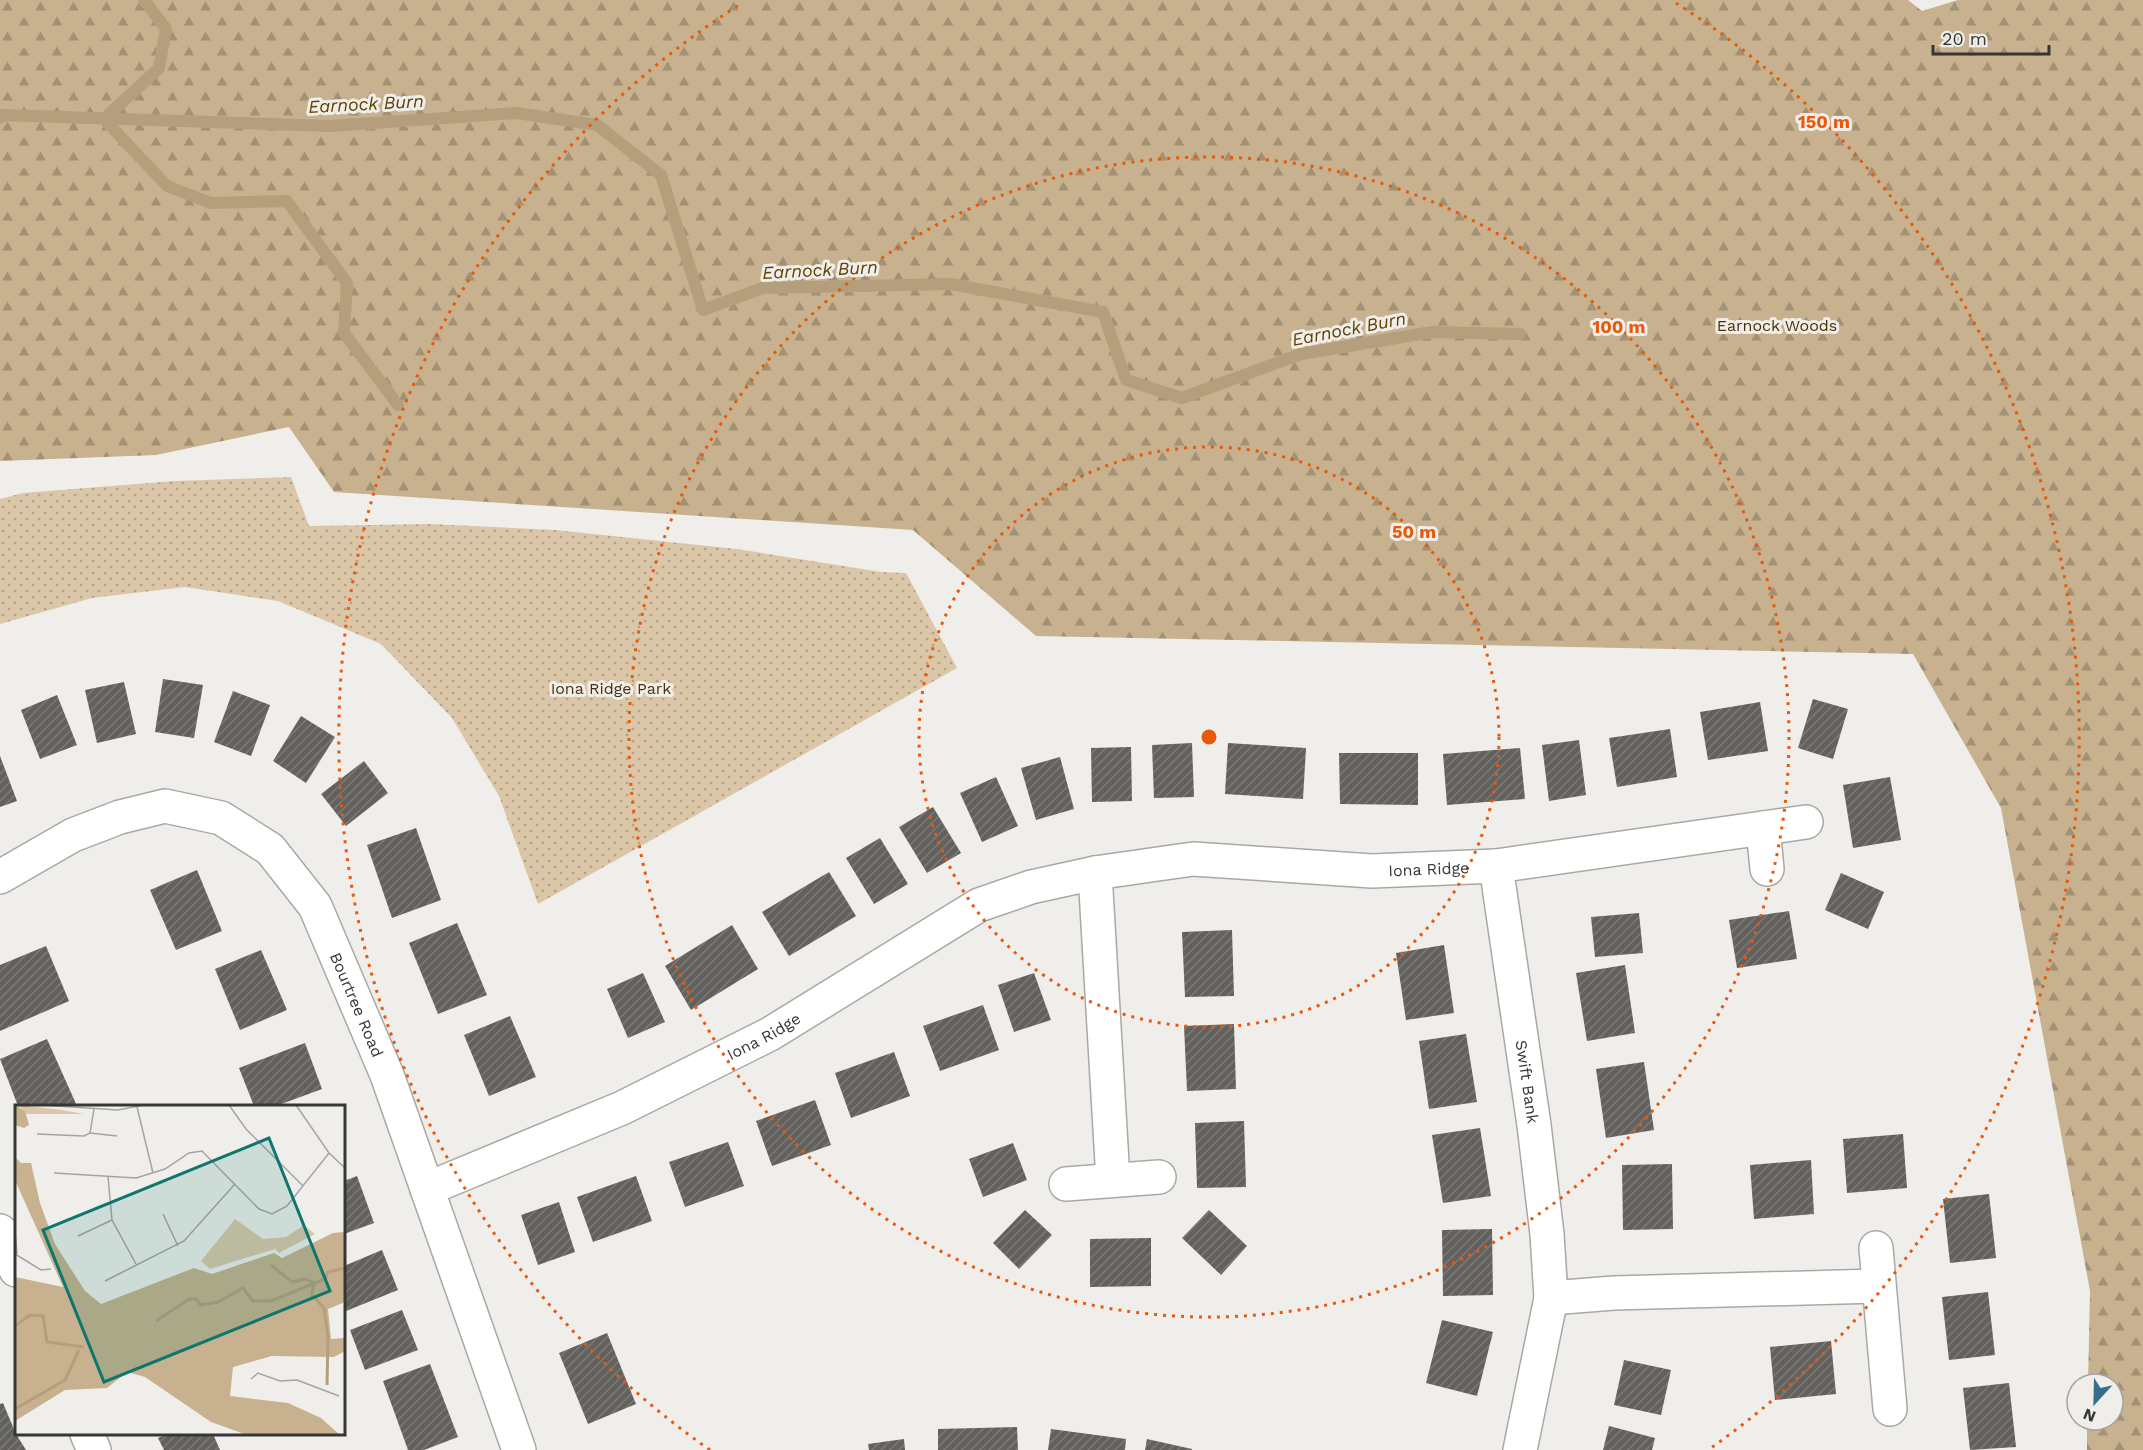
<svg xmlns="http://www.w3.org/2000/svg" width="2143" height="1450" font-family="'Work Sans',sans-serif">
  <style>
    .forest { fill: url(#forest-firs) }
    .park { fill: url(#park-dots) }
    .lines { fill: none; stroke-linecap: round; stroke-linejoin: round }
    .stream { stroke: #b49e7c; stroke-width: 12 }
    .building { fill: url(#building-hatch) }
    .street-casing { stroke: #aaa8a5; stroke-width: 36 }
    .street { stroke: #fff; stroke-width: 33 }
    .ring { fill: none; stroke: #e8590c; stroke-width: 3; stroke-dasharray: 3 6 }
    .labels { text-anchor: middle; stroke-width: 6; stroke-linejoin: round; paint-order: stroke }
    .park-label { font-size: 16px; fill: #493203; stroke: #f0eeeb }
    .street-label { font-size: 16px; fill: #363635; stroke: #f0eeeb }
    .water-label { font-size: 18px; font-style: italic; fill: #614200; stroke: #f0eeeb }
    .inset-river { fill: none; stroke: #b49e7c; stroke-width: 3 }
    .inset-road { fill: none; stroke: #a6a4a2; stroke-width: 1.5 }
    .view { fill: #0f766e; fill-opacity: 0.15; stroke: #0f766e; stroke-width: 3 }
    .inset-edge { fill: none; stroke: #363635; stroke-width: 3 }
    .centre { fill: #e8590c; stroke: #f0eeeb; stroke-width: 3 }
    .ring-label { font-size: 18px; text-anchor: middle; font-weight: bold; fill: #e8590c; stroke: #f0eeeb; stroke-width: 6; stroke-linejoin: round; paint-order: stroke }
  </style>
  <defs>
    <pattern id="forest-firs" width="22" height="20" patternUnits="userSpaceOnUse" patternTransform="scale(1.5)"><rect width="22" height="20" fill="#c7b18e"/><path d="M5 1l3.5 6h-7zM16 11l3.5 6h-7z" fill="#a29175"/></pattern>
    <pattern id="park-dots" width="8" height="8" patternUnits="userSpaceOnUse" patternTransform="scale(1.5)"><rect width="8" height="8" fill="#dbc7a8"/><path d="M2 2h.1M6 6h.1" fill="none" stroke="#b2a28a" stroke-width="1.8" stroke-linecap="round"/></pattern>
    <pattern id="building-hatch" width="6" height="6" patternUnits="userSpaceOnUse" patternTransform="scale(1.5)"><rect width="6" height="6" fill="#63615e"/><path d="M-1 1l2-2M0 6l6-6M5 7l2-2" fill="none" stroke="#7b7a77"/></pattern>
  </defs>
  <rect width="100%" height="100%" fill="#f0eeeb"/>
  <polygon class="forest" points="0,0 1908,0 1922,11 1958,0 2143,0 2143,1450 2087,1450 2087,1420 2113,1420 2113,1384 2088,1384 2090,1291 2001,808 1913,654 1036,636 913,530 334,492 289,427 156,455 0,461"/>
  <polygon class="park" points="291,477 309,526 430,524 555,530 737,549 881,572 906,573 957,668 538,904 499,796 452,718 381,644 278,601 185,587 92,598 0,624 0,499 23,493 175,481"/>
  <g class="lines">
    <g class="stream">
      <polyline points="144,0 166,29 159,68 104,119 167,186 211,203 287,201 347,283 344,333 398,405"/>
      <polyline points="0,118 2,115 331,126 517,113 597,125 661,175 703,310 763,288 950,284 1103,312 1126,380 1182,398 1301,354 1432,332 1520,334"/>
    </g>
  </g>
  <g class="building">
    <polygon points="163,679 203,685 194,738 155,732"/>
    <polygon points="124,682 136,734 97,743 85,690"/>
    <polygon points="233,691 270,705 251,756 214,742"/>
    <polygon points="57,695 77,745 40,759 21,710"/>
    <polygon points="1813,699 1848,709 1833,759 1798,748"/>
    <polygon points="1760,702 1768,751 1708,760 1700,712"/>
    <polygon points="301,716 335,737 306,783 273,761"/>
    <polygon points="1670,729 1677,777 1617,787 1609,738"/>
    <polygon points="1579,740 1586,795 1549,801 1542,745"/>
    <polygon points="1192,743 1194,797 1154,798 1152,745"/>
    <polygon points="1228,743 1306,748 1303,799 1225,794"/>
    <polygon points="1131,747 1132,801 1092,802 1091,748"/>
    <polygon points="1520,748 1525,799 1447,805 1443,754"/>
    <polygon points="1339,753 1418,753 1418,805 1340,804"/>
    <polygon points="0,756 17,801 0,807"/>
    <polygon points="1060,757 1074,809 1036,820 1021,768"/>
    <polygon points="364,761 388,793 346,826 321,794"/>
    <polygon points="996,777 1018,826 982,842 960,793"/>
    <polygon points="1890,777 1901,840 1853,848 1843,785"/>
    <polygon points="933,807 961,853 927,873 899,827"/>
    <polygon points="416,828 441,900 392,918 367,845"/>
    <polygon points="880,838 908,884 874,904 846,858"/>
    <polygon points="197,870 222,931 176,950 150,890"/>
    <polygon points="829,872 856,916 789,956 762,912"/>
    <polygon points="1841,873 1884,892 1868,929 1825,910"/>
    <polygon points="1789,911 1797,959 1737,968 1729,920"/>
    <polygon points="1639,913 1643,953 1595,957 1591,917"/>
    <polygon points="457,923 487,995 438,1014 409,943"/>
    <polygon points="732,925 758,969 691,1010 665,966"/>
    <polygon points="1232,930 1234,996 1185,997 1182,932"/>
    <polygon points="1444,945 1454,1013 1406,1020 1396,953"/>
    <polygon points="46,946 69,1001 0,1031 0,965"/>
    <polygon points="261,950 287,1010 240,1030 215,969"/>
    <polygon points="1625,965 1635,1033 1587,1041 1576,973"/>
    <polygon points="643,973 665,1022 628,1038 607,989"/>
    <polygon points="1034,973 1051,1020 1014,1032 998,985"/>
    <polygon points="983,1005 999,1050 940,1071 923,1026"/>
    <polygon points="510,1016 536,1077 489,1096 464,1035"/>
    <polygon points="1234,1024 1236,1089 1187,1091 1184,1026"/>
    <polygon points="1466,1034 1477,1102 1429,1109 1419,1041"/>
    <polygon points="47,1039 77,1106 18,1106 0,1059"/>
    <polygon points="305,1043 322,1089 276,1106 254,1106 239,1068"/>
    <polygon points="894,1052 910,1096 851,1118 835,1073"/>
    <polygon points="1644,1062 1654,1130 1606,1138 1596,1069"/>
    <polygon points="815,1100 831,1145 772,1166 756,1121"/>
    <polygon points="1244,1121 1246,1187 1197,1188 1195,1123"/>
    <polygon points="1480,1128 1491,1196 1443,1203 1432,1135"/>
    <polygon points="1903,1134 1907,1188 1847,1193 1843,1139"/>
    <polygon points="728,1142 744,1186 685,1207 669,1162"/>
    <polygon points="1013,1143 1027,1180 983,1197 969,1159"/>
    <polygon points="1811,1160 1814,1214 1754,1219 1750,1165"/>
    <polygon points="1672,1164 1673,1229 1623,1230 1622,1165"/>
    <polygon points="357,1176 374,1223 344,1234 344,1181"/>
    <polygon points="636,1176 652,1221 593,1242 577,1197"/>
    <polygon points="1989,1194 1996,1258 1950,1263 1943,1199"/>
    <polygon points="559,1202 575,1252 538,1265 521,1215"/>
    <polygon points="1025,1210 1052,1235 1019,1269 993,1243"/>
    <polygon points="1209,1210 1247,1246 1221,1275 1182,1238"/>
    <polygon points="1492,1229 1493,1295 1443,1296 1442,1230"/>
    <polygon points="1151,1238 1151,1286 1090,1287 1090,1239"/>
    <polygon points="382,1250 398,1290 346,1311 344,1304 344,1266"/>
    <polygon points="1988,1292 1995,1355 1949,1360 1942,1297"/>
    <polygon points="402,1310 418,1350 365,1370 350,1330"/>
    <polygon points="1442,1320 1493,1332 1477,1396 1426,1383"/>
    <polygon points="607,1333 636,1404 588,1424 559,1353"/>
    <polygon points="1831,1341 1836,1394 1775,1400 1770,1347"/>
    <polygon points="1624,1360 1671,1370 1661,1415 1614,1405"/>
    <polygon points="430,1364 458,1437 424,1450 408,1450 383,1381"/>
    <polygon points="2009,1383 2016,1447 1970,1450 1963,1388"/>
    <polygon points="3,1403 16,1434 26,1450 0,1450 0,1404"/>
    <polygon points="1609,1426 1655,1438 1652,1450 1603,1450"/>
    <polygon points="1017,1427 1018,1450 938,1450 938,1429"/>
    <polygon points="1051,1429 1126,1439 1125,1450 1048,1450"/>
    <polygon points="168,1434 213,1434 220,1450 164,1450 158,1438"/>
    <polygon points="904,1439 905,1450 869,1450 868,1444"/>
    <polygon points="1147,1439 1192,1449 1192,1450 1145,1450"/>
  </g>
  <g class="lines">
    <defs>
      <g id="street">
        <polyline points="1763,828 1767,869"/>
        <path id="s1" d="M1496,866L1534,1125L1547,1234L1551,1298L1520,1450"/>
        <polyline points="1095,873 1113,1180"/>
        <path id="s2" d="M0,877L73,835L120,817L165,806L221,818L270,849L315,906L387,1075L519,1450"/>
        <polyline points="1066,1184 1159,1177"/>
        <path id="s3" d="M427,1189L622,1108L770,1034L979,905L1031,887L1095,873L1193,859L1372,871L1496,866L1806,822"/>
        <polyline points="0,1231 16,1270"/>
        <polyline points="1876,1248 1890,1409"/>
        <polyline points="1551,1298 1614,1293 1878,1286"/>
        <polyline points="87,1434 94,1450"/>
      </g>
    </defs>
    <use href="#street" class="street-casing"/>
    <use href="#street" class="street"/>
  </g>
  <g class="ring">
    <circle cx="1209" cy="737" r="290"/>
    <circle cx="1209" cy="737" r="580"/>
    <path d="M710 1450A870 870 0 0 1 742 3M1676 3A870 870 0 0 1 1708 1450"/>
  </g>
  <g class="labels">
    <g class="park-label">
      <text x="1777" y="331">Earnock Woods</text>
      <text x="611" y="694">Iona Ridge Park</text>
    </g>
    <g class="street-label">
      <text dy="6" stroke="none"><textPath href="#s3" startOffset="1078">Iona Ridge</textPath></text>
      <text dy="6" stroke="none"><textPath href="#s2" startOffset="476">Bourtree Road</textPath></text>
      <text dy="6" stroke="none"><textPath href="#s3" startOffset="370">Iona Ridge</textPath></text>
      <text dy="6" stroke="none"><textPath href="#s1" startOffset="218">Swift Bank</textPath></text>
    </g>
    <g class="water-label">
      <text transform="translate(366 104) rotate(-3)" y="6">Earnock Burn</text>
      <text transform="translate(820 270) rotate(-3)" y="6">Earnock Burn</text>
      <text transform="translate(1349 329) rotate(-11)" y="6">Earnock Burn</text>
    </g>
  </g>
  <g transform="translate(15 1105)">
    <rect width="330" height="330" fill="#f0eeeb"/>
    <path d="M4,0L47,5L69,9H11Z" fill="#dbc7a8"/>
    <path d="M0,0L10,6L14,20L9,23L0,20ZM0,52L6,58H16L25,98L40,139L70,186L86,199L179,163L197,169L259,148L267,153L318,128L330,127V197L313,204L316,234L330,233V246L319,252L257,251L218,262L215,291L273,298L306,313L325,330H232L196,317L130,272L112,267L92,283L50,285L0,316V172L48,182L0,75Z" fill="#c7b18e"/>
    <path d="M220,114L248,134L271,132L289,120L300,129L264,148L260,144L195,164L186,156Z" fill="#dbc7a8"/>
    <path class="inset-river" d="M256,160L277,177L290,174L299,178L297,190L309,203L313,232L312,280M141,216L174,194H181L186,200L203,197L228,183L238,196H256L310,174L313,167L330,163M0,221L15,210L28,211L32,237L69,242M0,304L50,275L64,245"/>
    <path class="inset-road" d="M27,0L103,5L129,0M214,0L231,24L288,81M281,0L314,48L330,63M122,2L138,68M75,28L102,31M22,29L69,31L75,28L79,4M39,68L121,73L150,64L174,48L187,46L244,104L257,109L272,101L314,48M93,72L97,115L121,159M148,109L163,141M0,127L2,149M63,131L97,115M0,149L26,165L36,164M90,176L169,136L220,79M236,274L243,268L265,276L282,275L324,291"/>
    <path class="view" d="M254,33L315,186L89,277L28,125Z"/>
    <rect width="330" height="330" class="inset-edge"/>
  </g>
  <circle cx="1209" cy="737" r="9" class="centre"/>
  <g class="ring-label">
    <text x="1824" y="128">150 m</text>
    <text x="1619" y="333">100 m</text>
    <text x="1414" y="538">50 m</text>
  </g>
  <g transform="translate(2095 1402) rotate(202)"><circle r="28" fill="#f0eeeb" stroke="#a6a4a2" stroke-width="1.5"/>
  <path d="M0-4.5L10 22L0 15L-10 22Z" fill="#366f89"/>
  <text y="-9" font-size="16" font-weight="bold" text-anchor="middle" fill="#363635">N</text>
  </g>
  <path d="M1933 45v9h116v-9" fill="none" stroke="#363635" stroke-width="3"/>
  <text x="1942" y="45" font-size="18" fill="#363635" stroke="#f0eeeb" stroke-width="4.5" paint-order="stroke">20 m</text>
</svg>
